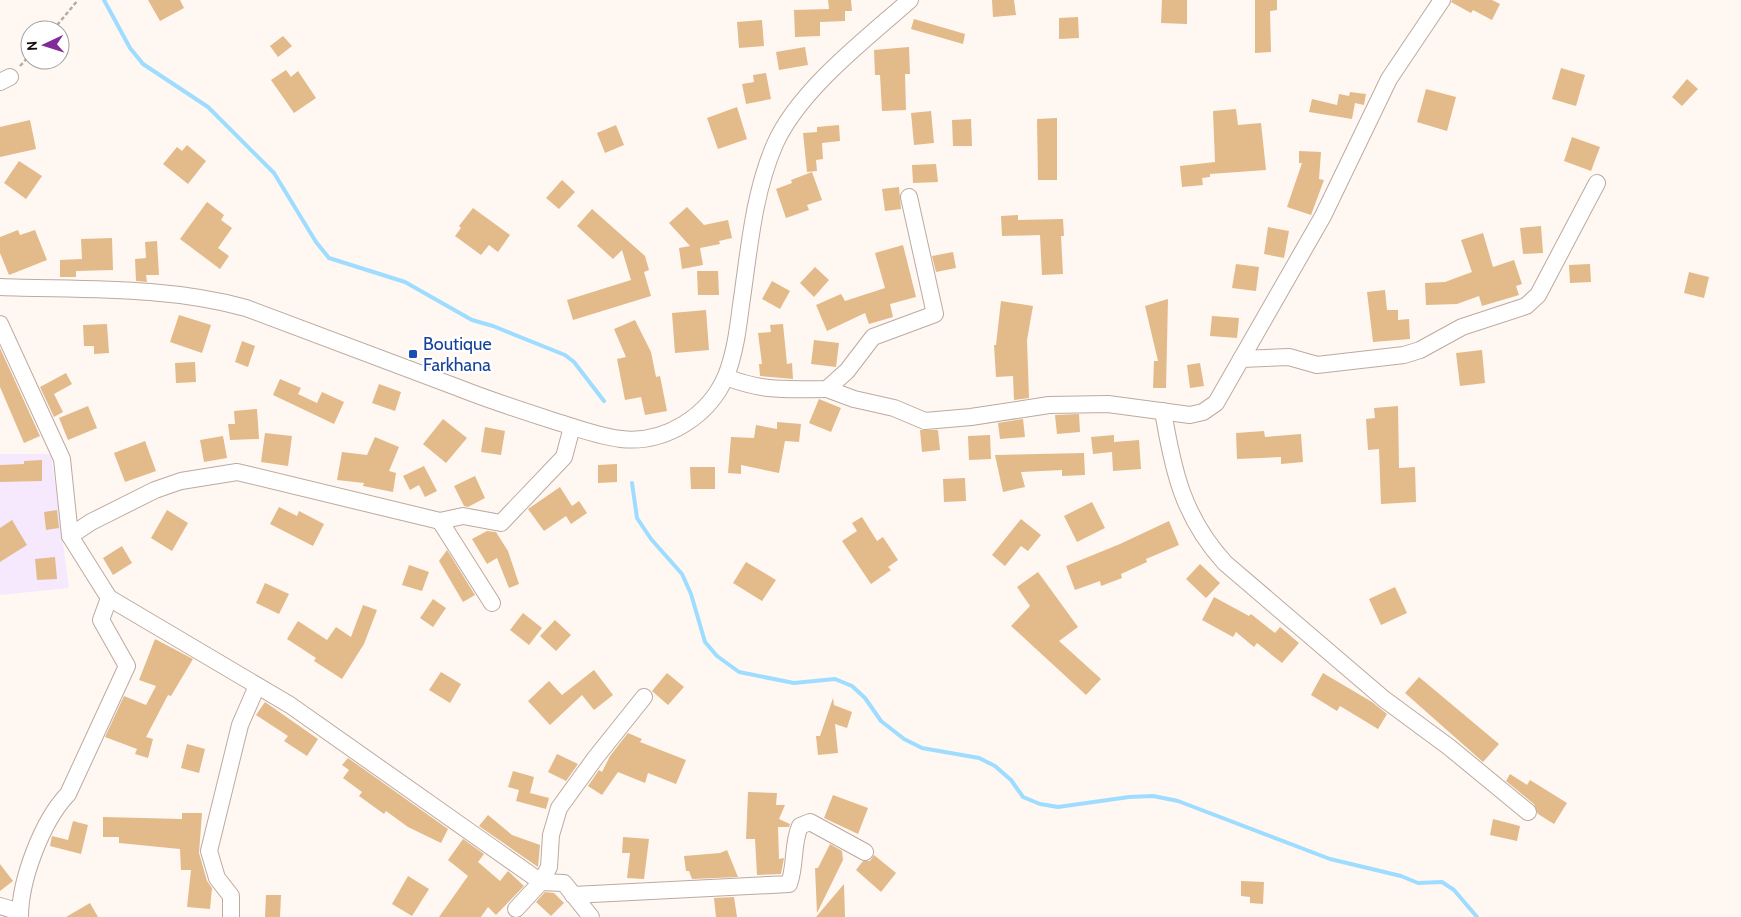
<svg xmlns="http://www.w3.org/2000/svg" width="1741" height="917" font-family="Cabin,sans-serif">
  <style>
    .education { fill: #f6e9fe }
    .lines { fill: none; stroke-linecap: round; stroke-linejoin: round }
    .stream { stroke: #9eddff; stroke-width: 4 }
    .building { fill: #e3ba8a }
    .minor-casing { stroke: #bcaa9f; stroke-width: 18 }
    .path { stroke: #b2aba6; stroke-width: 2.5; stroke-dasharray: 4 2.5; stroke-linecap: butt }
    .minor { stroke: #fff; stroke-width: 16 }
    .transit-dot { fill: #1a4fb4; stroke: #fff; stroke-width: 2 }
    .labels { text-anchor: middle; stroke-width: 4.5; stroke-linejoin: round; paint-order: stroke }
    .transit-label { font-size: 18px; fill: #164399; stroke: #fff; text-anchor: start }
  </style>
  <rect width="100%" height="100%" fill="#fff7f2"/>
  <polygon class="education" points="0,454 51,454 69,588 0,595"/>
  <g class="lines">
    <g class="stream">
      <polyline points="104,0 130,48 143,64 208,107 274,173 316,242 329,258 405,282 472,320 493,326 565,355 574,362 604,401"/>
      <polyline points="632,483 637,518 651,539 682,574 691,594 705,642 717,656 739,672 794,683 835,679 852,686 865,698 881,721 904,739 922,748 979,758 995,766 1011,780 1023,797 1040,804 1058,807 1129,797 1153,796 1178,801 1330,859 1401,876 1418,883 1442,882 1454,890 1477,917"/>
    </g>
  </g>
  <g class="building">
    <polygon points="148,0 180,0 184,8 160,21"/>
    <polygon points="828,0 851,0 852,11 845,11 845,21 820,22 820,36 795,37 794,10 829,9"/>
    <polygon points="992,0 1014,0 1016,15 993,17"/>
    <polygon points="1162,0 1187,0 1187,24 1161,23"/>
    <polygon points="1255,0 1277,0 1277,10 1270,11 1271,52 1255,53"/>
    <polygon points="1452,0 1492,0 1500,4 1492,20 1473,10 1471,13 1451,2"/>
    <polygon points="1078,17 1079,38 1059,39 1059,18"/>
    <polygon points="914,19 965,34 963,44 911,29"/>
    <polygon points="762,20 764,46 739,48 737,22"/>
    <polygon points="283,36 292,46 278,57 270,46"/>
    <polygon points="805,47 808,65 779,70 776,52"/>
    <polygon points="909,47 910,74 905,74 906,110 882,111 880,75 875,75 874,50"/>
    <polygon points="1561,68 1585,75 1576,106 1552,99"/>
    <polygon points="286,70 291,77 298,71 316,98 294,113 271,80"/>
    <polygon points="766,73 771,99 746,104 742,84 754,82 753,75"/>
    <polygon points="1687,79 1698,89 1682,106 1672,97"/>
    <polygon points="1426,89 1456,97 1447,131 1417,122"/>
    <polygon points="1350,92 1366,94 1364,105 1355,103 1352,119 1309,112 1312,99 1337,105 1339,94 1349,96"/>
    <polygon points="737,107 747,139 718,149 707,118"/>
    <polygon points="1236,109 1238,125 1261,123 1266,170 1210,174 1210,177 1202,178 1203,185 1182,187 1180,166 1215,162 1213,111"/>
    <polygon points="931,111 934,143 914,145 911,113"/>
    <polygon points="1057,118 1057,180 1038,180 1037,119"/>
    <polygon points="971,119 972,146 953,146 952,120"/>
    <polygon points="30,120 36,149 0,157 0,127"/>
    <polygon points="616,125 624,145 605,153 597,133"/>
    <polygon points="839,125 840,141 822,143 823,159 816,160 817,171 807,172 803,133 817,132 817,127"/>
    <polygon points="1572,137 1600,147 1591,171 1564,161"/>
    <polygon points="187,145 206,161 188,184 163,164 177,147 182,151"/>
    <polygon points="1299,151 1321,152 1319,179 1324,180 1311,215 1287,207 1302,163 1299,163"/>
    <polygon points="19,161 42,176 26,199 4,183"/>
    <polygon points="936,164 938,182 913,183 912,165"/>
    <polygon points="812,172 822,200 807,205 809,210 786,218 776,189 792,183 791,180"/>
    <polygon points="562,180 575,192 559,209 546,198"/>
    <polygon points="899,187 901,209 885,211 882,189"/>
    <polygon points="207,202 224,215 221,220 232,228 218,248 229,256 220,269 180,239"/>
    <polygon points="687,207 704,225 728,220 732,238 719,241 720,244 700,248 703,265 682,269 679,248 690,246 669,223"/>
    <polygon points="473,208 510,235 498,252 489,245 481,255 455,236 461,228 459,226"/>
    <polygon points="592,209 645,256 649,270 644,272 651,296 573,320 567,300 631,280 622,250 613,259 577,226"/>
    <polygon points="1018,215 1018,220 1063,219 1064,236 1061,236 1063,274 1042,275 1040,235 1002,236 1001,216"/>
    <polygon points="1541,226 1543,253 1523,254 1520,228"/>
    <polygon points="1268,227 1289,231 1284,258 1264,254"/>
    <polygon points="18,230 20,235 35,230 47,260 9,275 0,253 0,237"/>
    <polygon points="1483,233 1493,267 1514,260 1522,284 1516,286 1519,295 1482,306 1479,296 1457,304 1426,305 1425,283 1445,282 1472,272 1461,240"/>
    <polygon points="112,238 113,270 76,271 76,277 60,277 60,260 82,259 81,239"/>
    <polygon points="157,241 159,275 146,275 147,282 136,281 135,259 146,258 145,242"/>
    <polygon points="903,245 916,297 890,304 893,317 869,324 865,313 827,331 816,305 841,294 845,301 885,288 875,253"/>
    <polygon points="953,252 956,268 936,272 932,256"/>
    <polygon points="1236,264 1259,267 1256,291 1232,288"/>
    <polygon points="1590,264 1591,282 1570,283 1569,265"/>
    <polygon points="815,267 829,280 814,297 800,283"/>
    <polygon points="697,271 718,271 719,295 698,295"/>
    <polygon points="1689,272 1709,277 1704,298 1684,293"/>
    <polygon points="772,281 790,291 780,309 762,299"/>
    <polygon points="1385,290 1387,310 1398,310 1398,320 1409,319 1410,339 1373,342 1367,292"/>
    <polygon points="1168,299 1166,388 1153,388 1154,361 1158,361 1145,306"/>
    <polygon points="1001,301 1033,306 1027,340 1029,398 1014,400 1013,376 996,377 994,345 996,345"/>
    <polygon points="706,310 709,350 675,353 672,313"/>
    <polygon points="179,315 211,325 202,353 170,342"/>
    <polygon points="1212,316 1239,318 1237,338 1210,336"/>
    <polygon points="635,320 651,352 656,377 660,376 667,411 645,415 641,397 625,400 617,359 626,357 614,329"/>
    <polygon points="107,324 109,353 94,354 94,346 84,346 83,325"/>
    <polygon points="783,324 787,364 792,363 793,379 760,376 759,364 762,364 758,333 771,332 770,325"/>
    <polygon points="814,340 839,343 836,367 811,364"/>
    <polygon points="242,341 255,346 248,367 235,362"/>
    <polygon points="0,348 40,436 24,443 0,387"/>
    <polygon points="1482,350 1485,383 1460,386 1456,353"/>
    <polygon points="195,362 196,382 176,383 175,363"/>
    <polygon points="1200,363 1204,386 1190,388 1187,365"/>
    <polygon points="66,373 72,384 54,394 63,412 54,417 40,387"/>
    <polygon points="280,379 301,388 298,394 317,403 322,392 344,402 334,424 273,395"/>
    <polygon points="379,384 401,392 395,411 372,403"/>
    <polygon points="819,399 841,408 831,432 809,423"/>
    <polygon points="88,406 97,428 68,440 59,418"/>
    <polygon points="1398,406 1399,468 1415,467 1416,502 1381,504 1379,449 1368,450 1366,419 1375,418 1374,408"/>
    <polygon points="257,409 259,439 230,440 228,424 235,424 234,411"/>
    <polygon points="1079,414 1080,432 1057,434 1055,415"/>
    <polygon points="443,419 467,438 446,463 423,444"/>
    <polygon points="1023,419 1025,437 1000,439 998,423"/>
    <polygon points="777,422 801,424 799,442 785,441 779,473 741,465 741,474 728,473 731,437 754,438 756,425 777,429"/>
    <polygon points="485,427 505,431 501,455 481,452"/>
    <polygon points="920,430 938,430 940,450 922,452"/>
    <polygon points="1264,431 1265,437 1301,434 1303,462 1281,464 1281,457 1237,459 1236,433"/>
    <polygon points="265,433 292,436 288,466 261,462"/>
    <polygon points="990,435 991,459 969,460 968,436"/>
    <polygon points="1114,435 1114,442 1139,440 1141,469 1113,471 1112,452 1093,454 1091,437"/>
    <polygon points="223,436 227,458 204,462 200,440"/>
    <polygon points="375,437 399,447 389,471 396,473 393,492 363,486 364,483 337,480 342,452 367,455"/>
    <polygon points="145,441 156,471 125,482 114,453"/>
    <polygon points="1084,453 1085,475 1062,476 1062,470 1021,472 1025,487 1003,492 995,455"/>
    <polygon points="42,460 42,481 0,482 0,465 24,464 24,461"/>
    <polygon points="617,464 617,482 598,483 598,465"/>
    <polygon points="424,466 437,491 425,497 419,485 410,490 403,476"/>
    <polygon points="690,467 715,467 715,489 691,489"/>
    <polygon points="475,476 485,498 468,507 464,506 454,486"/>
    <polygon points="965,478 966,501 944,502 943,479"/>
    <polygon points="560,487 572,506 579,501 587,513 571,524 566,516 544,531 528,509"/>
    <polygon points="1092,502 1105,528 1077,542 1064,516"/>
    <polygon points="279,507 297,516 299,511 324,524 313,546 270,524"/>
    <polygon points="57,510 59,528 46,530 44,512"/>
    <polygon points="167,510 188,523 172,551 151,538"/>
    <polygon points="862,517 877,541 883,537 898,560 888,567 891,570 871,584 842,541 857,531 852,523"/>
    <polygon points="1021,519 1041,535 1028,551 1021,546 1005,566 992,555"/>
    <polygon points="12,520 27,545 0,562 0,528"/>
    <polygon points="1169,521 1179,545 1146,559 1147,562 1121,574 1122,578 1101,586 1100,581 1075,590 1066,566 1120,544"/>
    <polygon points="487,531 496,532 508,551 519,584 509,588 497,558 487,564 472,539"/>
    <polygon points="122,546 132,563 113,575 103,558"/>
    <polygon points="447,550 475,595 463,602 439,561"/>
    <polygon points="55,557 57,579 37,580 35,559"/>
    <polygon points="746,562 776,580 762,601 733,583"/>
    <polygon points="1200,564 1220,583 1206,598 1186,579"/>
    <polygon points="409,565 429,572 422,591 402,585"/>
    <polygon points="1038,572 1078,627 1059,641 1101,679 1086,695 1011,626 1030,606 1017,587"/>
    <polygon points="265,583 289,594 279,614 256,603"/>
    <polygon points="1395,587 1407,613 1381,625 1369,599"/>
    <polygon points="1214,597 1249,616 1251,614 1275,633 1280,627 1299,643 1282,663 1257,643 1254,647 1236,632 1233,637 1202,620"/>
    <polygon points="433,599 446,608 433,627 420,618"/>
    <polygon points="363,605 377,610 364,644 342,679 314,661 316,658 287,639 298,621 327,640 336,627 351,637"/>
    <polygon points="523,613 542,628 529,645 510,630"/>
    <polygon points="555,620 571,635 556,651 540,636"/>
    <polygon points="155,639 193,659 171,696 168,695 146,737 153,739 148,758 135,754 137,749 105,737 124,696 146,705 156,686 139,680"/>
    <polygon points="594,670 613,695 594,710 582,695 550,725 528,701 549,681 562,695"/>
    <polygon points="441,672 461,684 450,703 429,690"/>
    <polygon points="667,673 684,687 668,705 652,691"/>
    <polygon points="1323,673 1372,702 1387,714 1378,729 1340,706 1337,711 1311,695"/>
    <polygon points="1419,677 1499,744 1483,762 1405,693"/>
    <polygon points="833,698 834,705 852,712 847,728 835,724 838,753 818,755 816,736 820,736"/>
    <polygon points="265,702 318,739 307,756 284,741 288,736 256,715"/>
    <polygon points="628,733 642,739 640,742 686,760 676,784 648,773 645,783 618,772 602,795 588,786 599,770 602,772 610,756"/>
    <polygon points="187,744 205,749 199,773 181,768"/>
    <polygon points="557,754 578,764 566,781 548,772"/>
    <polygon points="348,758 448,829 441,843 408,827 386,811 384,814 359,796 362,792 343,778 349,770 342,765"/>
    <polygon points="513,771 534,777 530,793 549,798 546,809 516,801 519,790 508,787"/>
    <polygon points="1510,774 1527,785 1530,780 1567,803 1554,824 1538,814 1534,804 1506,781"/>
    <polygon points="748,792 777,793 776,805 785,805 779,819 790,824 789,827 778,827 779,859 784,858 781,874 757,875 755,839 746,839"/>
    <polygon points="833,795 868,808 858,834 824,818"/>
    <polygon points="182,813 202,813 199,853 207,881 212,888 210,909 187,907 191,870 181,870 180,849 119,843 119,837 103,837 103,817 182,819"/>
    <polygon points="488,815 512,835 540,845 538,867 479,826"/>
    <polygon points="1493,819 1520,826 1517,841 1490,835"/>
    <polygon points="73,821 88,825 81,854 50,846 52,836 68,840"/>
    <polygon points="623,837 649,839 644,879 627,878 630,853 622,853"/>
    <polygon points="463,839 484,854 478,862 500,881 508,871 524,886 496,915 488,907 481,917 439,917 468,876 448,860"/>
    <polygon points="830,844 842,851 843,860 817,913 815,868 818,868"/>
    <polygon points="727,850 738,877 692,879 689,871 686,871 684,856 720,853"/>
    <polygon points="874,855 896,873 881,892 856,870 863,861 870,861"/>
    <polygon points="0,864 13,881 0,891"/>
    <polygon points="408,876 429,889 412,916 392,904"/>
    <polygon points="1241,881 1264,882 1263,904 1250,903 1250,897 1241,896"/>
    <polygon points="844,884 845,917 816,917"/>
    <polygon points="545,892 554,893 564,903 551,916 536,902"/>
    <polygon points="266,895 281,895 280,917 265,917"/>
    <polygon points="734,897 737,917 716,917 714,898"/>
    <polygon points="90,903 98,917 66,917"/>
  </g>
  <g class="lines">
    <defs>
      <g id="minor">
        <polyline points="0,82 10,77"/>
        <path d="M0,287C82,290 166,286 246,308C317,335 388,362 459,388C489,400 520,410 551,420C574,427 597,436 621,439C665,444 709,416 726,376C735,353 738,329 741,305C749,252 753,194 775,144C799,90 866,39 910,0"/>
        <polyline points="0,324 62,459 70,536 109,598 290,705 541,882 564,883 591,917"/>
        <polyline points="1241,359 1289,357 1317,365 1404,355 1420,350 1462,327 1526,306 1538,295 1597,183"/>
        <path d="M726,377C764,392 787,389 827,389L847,371L873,337L935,314L909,197"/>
        <polyline points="827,389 854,399 894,408 925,421 971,417 1049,405 1108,404 1190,415 1203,412 1216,403 1323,216 1389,79 1442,0"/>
        <path d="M1163,411C1173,471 1183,517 1225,563L1384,699L1449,747L1528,812"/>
        <polyline points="440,521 492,603"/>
        <polyline points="70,536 91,522 155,490 181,481 237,472 440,521 463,516 501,523 564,457 572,427"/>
        <path d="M573,895L789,884C796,865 792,844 800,826L810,822L865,852"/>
        <polyline points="0,906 20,912"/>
        <polyline points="516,909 541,882 549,867 551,835 559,808 596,757 644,697"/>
        <path d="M20,917C20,880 42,821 68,794L127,666L101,620L109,598"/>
        <polyline points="231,917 231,896 217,878 209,851 240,725 257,686"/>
      </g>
    </defs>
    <use href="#minor" class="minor-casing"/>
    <g class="path">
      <polyline points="53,30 78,0"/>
      <polyline points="20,66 30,55"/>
    </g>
    <use href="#minor" class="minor"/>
  </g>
  <rect class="transit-dot" x="408" y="349" width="10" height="10" rx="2.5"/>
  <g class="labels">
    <g class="transit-label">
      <text x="423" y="350">Boutique<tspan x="423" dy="21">Farkhana</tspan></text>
    </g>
  </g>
  <g transform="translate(45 45) rotate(266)"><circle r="24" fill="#ffffff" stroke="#a19f9d"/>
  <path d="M0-4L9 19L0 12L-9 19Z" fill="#822c9a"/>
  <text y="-8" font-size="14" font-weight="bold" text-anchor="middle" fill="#140e0a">N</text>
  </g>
</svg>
